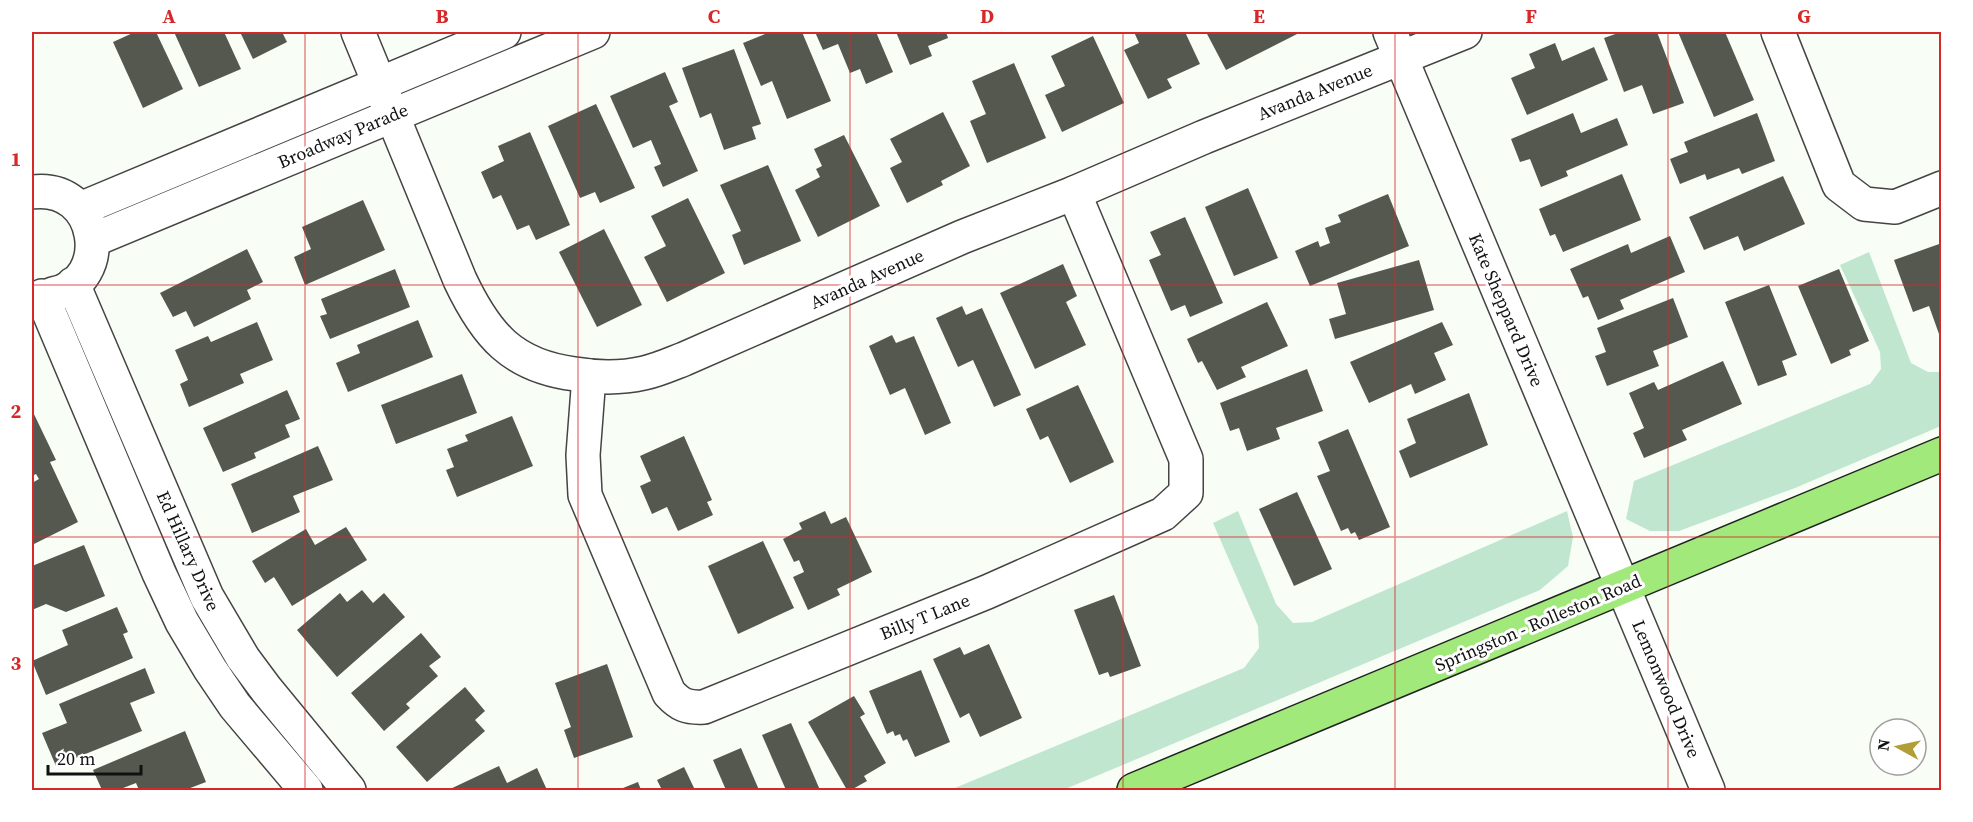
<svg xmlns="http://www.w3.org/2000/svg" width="1973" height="822" font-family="'Source Serif 4',serif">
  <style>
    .green { fill: #c1e6cf }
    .building { fill: #55584e }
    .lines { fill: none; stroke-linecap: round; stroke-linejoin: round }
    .minor-casing { stroke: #444; stroke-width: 36 }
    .major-casing { stroke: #222; stroke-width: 36 }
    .minor { stroke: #fff; stroke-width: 33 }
    .major { stroke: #a1e97a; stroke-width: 33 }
    .grid { fill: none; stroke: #d62828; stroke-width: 1.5; stroke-opacity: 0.55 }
    .labels { text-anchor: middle; stroke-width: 6; stroke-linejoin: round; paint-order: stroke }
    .street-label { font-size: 18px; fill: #111; stroke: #fff }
    .neatline { fill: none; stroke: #d62828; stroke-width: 2 }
    .grid-label { font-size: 20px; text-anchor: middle; font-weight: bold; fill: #d62828 }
  </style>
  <rect width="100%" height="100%" fill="#f8fef5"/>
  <g class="green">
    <polygon points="1869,252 1911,363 1928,372 1941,372 1941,426 1795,488 1679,531 1650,531 1626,519 1634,481 1870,384 1881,369 1880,352 1840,265"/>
    <polygon points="1238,511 1276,604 1293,623 1312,622 1567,511 1573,537 1568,566 1540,590 1063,790 950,790 1244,668 1259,648 1258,626 1213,523"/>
  </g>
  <g class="building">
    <polygon points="135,32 156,32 183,89 143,108 113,42"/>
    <polygon points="174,32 224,32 241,69 199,87"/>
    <polygon points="240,32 282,32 287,42 253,59"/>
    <polygon points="770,32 802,32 831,101 787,119 772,81 761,86 743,43"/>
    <polygon points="815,32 876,32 893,72 866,84 860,69 850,73 838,44 823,50"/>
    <polygon points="896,32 946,32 948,38 928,46 932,56 910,65"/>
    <polygon points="1134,32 1185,32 1200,64 1167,79 1172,88 1148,99 1124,50 1139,43"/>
    <polygon points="1206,32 1301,32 1226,70"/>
    <polygon points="1621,32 1657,32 1684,103 1653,114 1642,85 1624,92 1604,38"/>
    <polygon points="1678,32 1725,32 1754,100 1714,117"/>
    <polygon points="1093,36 1124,103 1062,132 1045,95 1065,86 1051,56"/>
    <polygon points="1555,43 1562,61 1594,47 1608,80 1527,115 1511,78 1535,68 1529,54"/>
    <polygon points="734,49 761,124 752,127 756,139 724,150 711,113 700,118 682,68"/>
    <polygon points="1014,63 1046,138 987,163 970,121 986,114 972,81"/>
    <polygon points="665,72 678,102 669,106 698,171 663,187 654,167 661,164 651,140 633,148 610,96"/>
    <polygon points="596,104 635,188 600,203 595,192 580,198 548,126"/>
    <polygon points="943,112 970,166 941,181 943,185 907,203 890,168 902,162 890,139"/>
    <polygon points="1573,113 1581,133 1617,118 1628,145 1566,171 1568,176 1541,187 1530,159 1520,162 1511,139"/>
    <polygon points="1757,113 1775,161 1742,174 1739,168 1707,180 1705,174 1680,184 1670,159 1688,152 1684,142"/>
    <polygon points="530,132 570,225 536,240 529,225 517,230 501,195 493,199 481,172 504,161 498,146"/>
    <polygon points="844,135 880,206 818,237 795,190 820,177 816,169 822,166 814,149"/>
    <polygon points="768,165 801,241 744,265 732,235 741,231 720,185"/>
    <polygon points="1622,174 1641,220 1563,252 1555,234 1550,236 1539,209"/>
    <polygon points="1783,176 1805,224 1744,251 1738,236 1704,250 1689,217"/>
    <polygon points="1248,188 1278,258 1234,276 1205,207"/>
    <polygon points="1388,194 1409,246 1310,286 1295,251 1318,241 1320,247 1330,243 1325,228 1341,222 1338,215"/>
    <polygon points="688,198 725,273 667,302 644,257 666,246 651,216"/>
    <polygon points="363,200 385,250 305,285 294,257 311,249 302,227"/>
    <polygon points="1185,217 1223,303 1190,317 1185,305 1171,311 1149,260 1161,255 1150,232"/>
    <polygon points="604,229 642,305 597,327 559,252"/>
    <polygon points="1670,236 1685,272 1620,300 1624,309 1598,320 1588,296 1583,298 1570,269 1628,244 1631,253"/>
    <polygon points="1942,243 1942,333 1939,334 1929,306 1913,312 1894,260"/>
    <polygon points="247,249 263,282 247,290 251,299 194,327 186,311 173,317 160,293"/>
    <polygon points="1419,260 1434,310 1335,339 1329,319 1346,314 1337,283"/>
    <polygon points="1063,264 1077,296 1066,302 1086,345 1035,369 1000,293"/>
    <polygon points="395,269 410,307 330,339 320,316 327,314 321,299"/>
    <polygon points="1839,269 1869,341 1849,350 1851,355 1831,364 1798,286"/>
    <polygon points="1769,285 1797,355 1782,361 1787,375 1758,386 1725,302"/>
    <polygon points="1673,298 1688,337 1653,351 1659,366 1607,386 1595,356 1606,352 1597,328"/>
    <polygon points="1267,302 1288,346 1241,367 1246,377 1217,390 1202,361 1198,363 1187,339"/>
    <polygon points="962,306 966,315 982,308 1021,395 994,407 973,360 958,367 936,318"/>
    <polygon points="418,320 433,357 348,392 336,363 360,353 357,345"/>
    <polygon points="257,322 273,360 240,374 244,383 189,407 180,384 188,380 175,350 208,336 211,342"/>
    <polygon points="1442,322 1453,345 1434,353 1446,380 1415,394 1411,384 1369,403 1350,362"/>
    <polygon points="892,335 896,343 914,336 951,423 925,435 905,388 890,395 869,346"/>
    <polygon points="1723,361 1742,404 1682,430 1687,440 1644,458 1633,433 1644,428 1629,393 1654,382 1658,390"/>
    <polygon points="1307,369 1323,411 1276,428 1280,439 1247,451 1239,428 1230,431 1220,403"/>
    <polygon points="462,374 477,413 396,444 381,405"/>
    <polygon points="1078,385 1114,462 1070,483 1048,436 1040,440 1026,409"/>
    <polygon points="287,390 300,419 285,425 290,437 254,453 256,458 223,472 203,428"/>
    <polygon points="1469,393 1488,445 1410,478 1399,451 1416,443 1407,419"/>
    <polygon points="32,410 56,460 50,462 78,522 32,545 32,483 39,479 36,474 32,476"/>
    <polygon points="512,416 533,466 457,497 446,470 454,467 447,449 468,441 465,435"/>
    <polygon points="1348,429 1390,527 1359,540 1355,532 1351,534 1348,528 1341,531 1317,476 1330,471 1318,442"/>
    <polygon points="684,436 712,500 707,502 713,515 678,531 667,507 652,514 640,486 651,481 640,456"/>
    <polygon points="318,446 333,480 293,496 300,512 252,533 231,484"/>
    <polygon points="1297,492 1332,569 1294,586 1259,509"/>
    <polygon points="825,511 831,524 846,517 872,572 837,589 840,595 808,610 793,577 804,572 799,560 794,562 783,539 802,529 799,523"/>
    <polygon points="346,527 367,560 292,606 274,577 265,583 252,561 306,529 315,545"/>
    <polygon points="763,541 794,608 738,634 708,566"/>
    <polygon points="84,545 105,596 66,612 46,604 32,610 32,566"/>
    <polygon points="362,590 373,603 384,593 405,617 337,677 297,630 340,593 347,602"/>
    <polygon points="1114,595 1141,666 1110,677 1108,672 1099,675 1074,610"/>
    <polygon points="117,607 128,632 123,634 133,658 46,695 32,661 68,645 62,630"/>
    <polygon points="421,633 441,657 429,666 438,676 406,704 410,708 384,731 351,693"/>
    <polygon points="989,644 1022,718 980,737 969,713 960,718 933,659 960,647 964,655"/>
    <polygon points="607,664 633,737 574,758 564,730 571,727 555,683"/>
    <polygon points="145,668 155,693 130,703 142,731 56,766 42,733 67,723 59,704"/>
    <polygon points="921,670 950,742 915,757 907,739 903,741 900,734 895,736 893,731 887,734 869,691"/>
    <polygon points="465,687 485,711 475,720 485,731 427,782 396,747"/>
    <polygon points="854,696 865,714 860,717 886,763 864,776 867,781 851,790 847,790 808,722"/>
    <polygon points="791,723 820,790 786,790 762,735"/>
    <polygon points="185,731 206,782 185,790 139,790 136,783 118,790 102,790 93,770"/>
    <polygon points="741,748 759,790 726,790 713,760"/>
    <polygon points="499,766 507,783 537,768 547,790 448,790"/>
    <polygon points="684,767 695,790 662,790 657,780"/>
    <polygon points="638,782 641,790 618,790"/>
  </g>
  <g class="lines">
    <defs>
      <g id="minor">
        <path d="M358,32L460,280C486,335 512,366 575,374C598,378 622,378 644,373C658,370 671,364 684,359L962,237L1074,193L1204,137L1465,32"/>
        <polyline points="1390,32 1708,790"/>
        <polyline points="1778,32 1839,185 1864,204 1895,207 1942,188"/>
        <path d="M32,192C101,183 114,282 53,294"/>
        <polyline points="80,209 504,32"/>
        <polyline points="93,240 593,32"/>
        <polyline points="73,284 207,597 243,658 266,689 349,790"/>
        <polyline points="42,296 159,573 182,622 210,669 235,706 306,790"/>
        <path d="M589,376L583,455L585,495L669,693C680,705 687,708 704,707L987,592L1163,514L1186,493V459L1074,193"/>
      </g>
      <polyline id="major" points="1134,790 1942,454"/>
    </defs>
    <use href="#minor" class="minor-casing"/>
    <use href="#major" class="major-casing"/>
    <use href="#minor" class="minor"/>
    <use href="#major" class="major"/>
  </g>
  <path class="grid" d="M305,32V790M578,32V790M850,32V790M1123,32V790M1395,32V790M1668,32V790M32,285H1942M32,537H1942"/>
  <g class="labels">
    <g class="street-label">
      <text transform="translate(1315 92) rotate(-22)" y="6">Avanda Avenue</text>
      <text transform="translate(343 136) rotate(-23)" y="6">Broadway Parade</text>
      <text transform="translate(867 279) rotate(-24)" y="6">Avanda Avenue</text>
      <text transform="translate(1506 310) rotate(67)" y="6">Kate Sheppard Drive</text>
      <text transform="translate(188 551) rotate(66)" y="6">Ed Hillary Drive</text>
      <text transform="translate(925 617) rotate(-22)" y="6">Billy T Lane</text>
      <text transform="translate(1538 623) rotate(-23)" y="6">Springston - Rolleston Road</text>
      <text transform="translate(1666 689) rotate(67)" y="6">Lemonwood Drive</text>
    </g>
  </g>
  <rect width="1973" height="822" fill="none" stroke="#ffffff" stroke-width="66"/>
  <g transform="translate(1898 747) rotate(278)"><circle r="28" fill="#ffffff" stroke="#a0a0a0" stroke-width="1.5"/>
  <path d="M0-4.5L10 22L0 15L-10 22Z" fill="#b29e37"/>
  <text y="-9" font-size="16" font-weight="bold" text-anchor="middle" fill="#111111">N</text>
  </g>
  <path d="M48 765v9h93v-9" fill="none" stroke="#111111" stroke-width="3"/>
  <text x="57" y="765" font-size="18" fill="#111111" stroke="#ffffff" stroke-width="4.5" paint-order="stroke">20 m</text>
  <rect x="33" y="33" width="1907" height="756" class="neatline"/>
  <g class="grid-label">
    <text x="169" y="23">A</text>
    <text x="442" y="23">B</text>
    <text x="714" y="23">C</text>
    <text x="987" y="23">D</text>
    <text x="1259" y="23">E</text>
    <text x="1531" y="23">F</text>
    <text x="1804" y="23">G</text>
    <text x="16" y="166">1</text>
    <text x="16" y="418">2</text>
    <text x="16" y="670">3</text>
  </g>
</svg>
